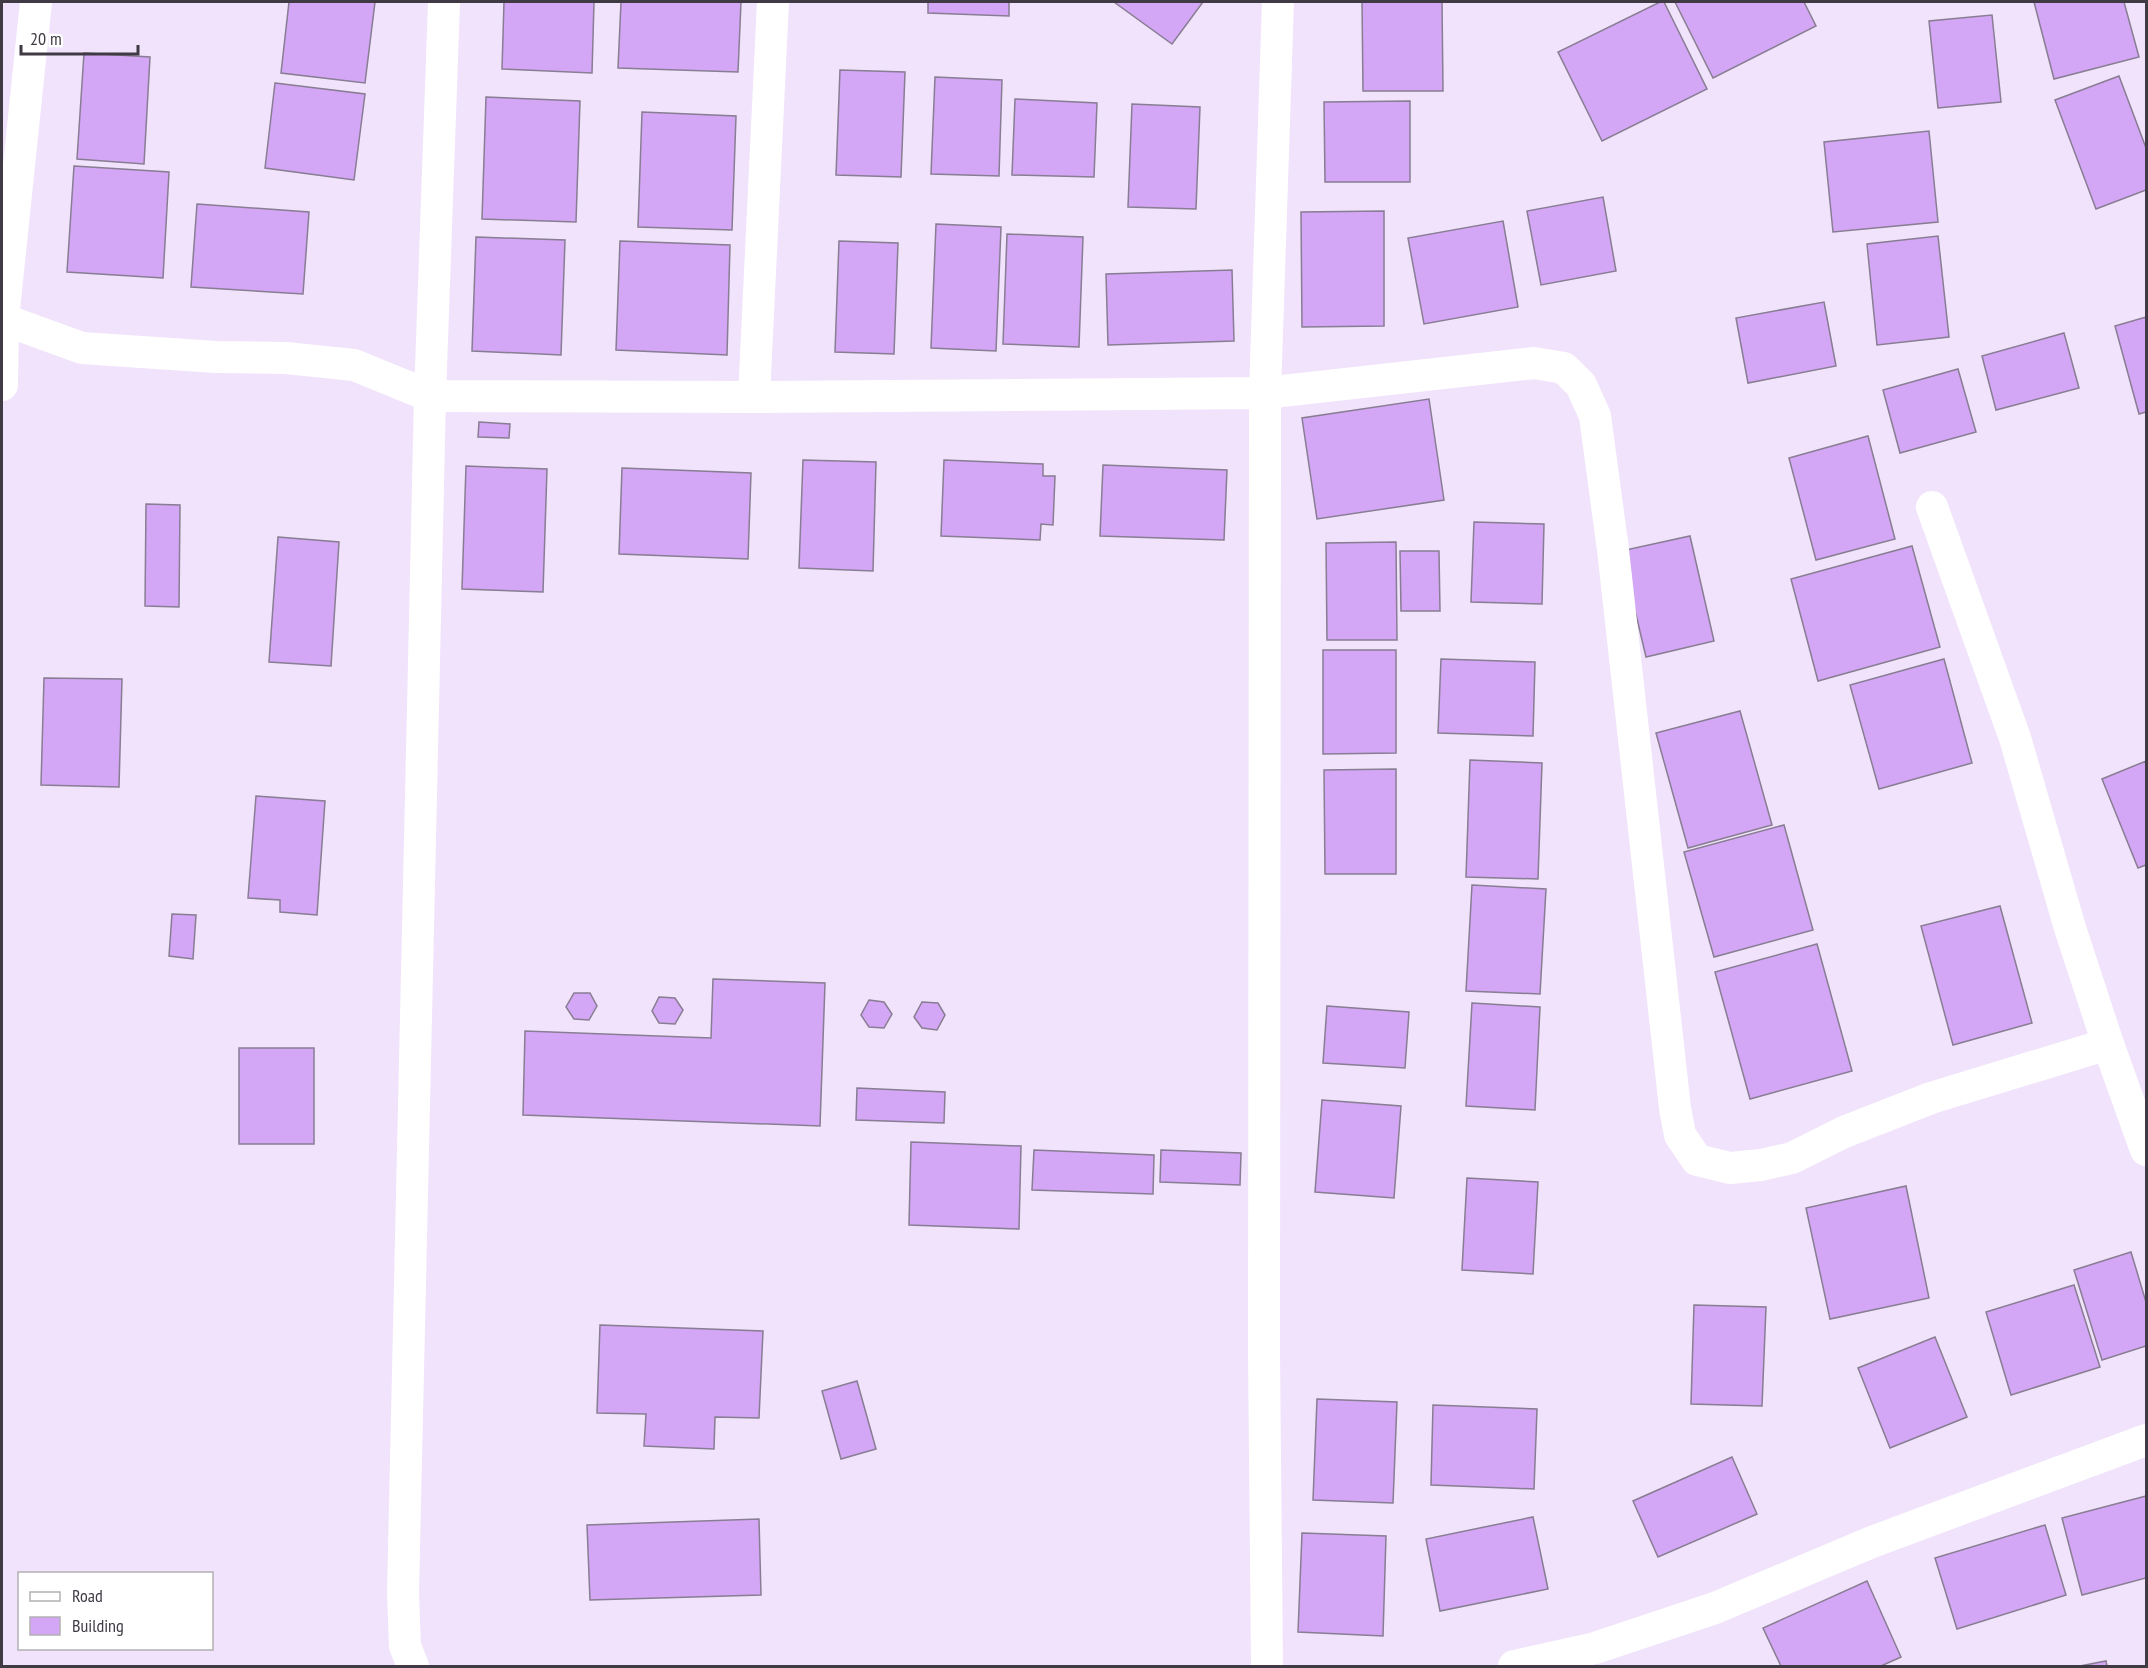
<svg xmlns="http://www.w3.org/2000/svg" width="2148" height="1668" font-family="'PT Sans Narrow',sans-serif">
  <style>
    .building { fill: #d3a7f6; stroke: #887d92; stroke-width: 1.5 }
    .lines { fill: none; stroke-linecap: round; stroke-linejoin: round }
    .minor { stroke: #fff; stroke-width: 32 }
  </style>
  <rect width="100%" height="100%" fill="#f0e3fb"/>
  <g class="building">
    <polygon points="289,2 375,2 365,83 281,73"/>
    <polygon points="504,2 594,2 592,73 502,69"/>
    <polygon points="621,2 741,2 738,72 618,68"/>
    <polygon points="928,2 1009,2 1009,16 928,13"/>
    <polygon points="1114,2 1203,2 1172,44"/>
    <polygon points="1362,2 1442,2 1443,91 1363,91"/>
    <polygon points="1660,2 1664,2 1707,89 1602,141 1558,52"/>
    <polygon points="1675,2 1804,2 1816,26 1713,78"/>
    <polygon points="2034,2 2124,2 2139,57 2054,79"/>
    <polygon points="1992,15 2001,102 1938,108 1929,21"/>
    <polygon points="84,53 150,57 144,164 77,159"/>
    <polygon points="840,70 905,72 901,177 836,175"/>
    <polygon points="2119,76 2146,148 2146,190 2096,209 2055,100"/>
    <polygon points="935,77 1002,80 999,176 931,174"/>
    <polygon points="275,83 365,94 354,180 265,168"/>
    <polygon points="486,97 580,101 576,222 482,219"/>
    <polygon points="1015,99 1097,103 1094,177 1012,175"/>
    <polygon points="1410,101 1410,182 1325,182 1324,102"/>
    <polygon points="1132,104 1200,107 1196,209 1128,207"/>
    <polygon points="642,112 736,116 732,230 638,227"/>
    <polygon points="1929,131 1938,222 1833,232 1824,142"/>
    <polygon points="74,166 169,172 163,278 67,272"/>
    <polygon points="1603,197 1616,271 1541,285 1527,211"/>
    <polygon points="197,204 309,212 303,294 191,287"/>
    <polygon points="1384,211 1384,326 1302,327 1301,212"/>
    <polygon points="1503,221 1518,307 1424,324 1408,238"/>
    <polygon points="936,224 1001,227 996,351 931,348"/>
    <polygon points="1007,234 1083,237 1079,347 1003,344"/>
    <polygon points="1938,236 1949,337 1877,345 1867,244"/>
    <polygon points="476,237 565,240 561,355 472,351"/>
    <polygon points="620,241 730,245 727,355 616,350"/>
    <polygon points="839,241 898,243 894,354 835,352"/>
    <polygon points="1232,270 1234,341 1108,345 1106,274"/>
    <polygon points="1824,302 1836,366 1748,383 1736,318"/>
    <polygon points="2146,317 2146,412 2139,414 2115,326"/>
    <polygon points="2064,333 2079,388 1996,410 1982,356"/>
    <polygon points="1958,369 1976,432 1900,453 1883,390"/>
    <polygon points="1429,399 1444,500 1317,519 1302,418"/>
    <polygon points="479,422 510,424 509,438 478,437"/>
    <polygon points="1868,436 1895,539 1816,560 1789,458"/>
    <polygon points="803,460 876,462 873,571 799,568"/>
    <polygon points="944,460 1043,464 1043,476 1055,476 1053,525 1041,524 1040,540 941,536"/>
    <polygon points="1103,465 1227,470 1224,540 1100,536"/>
    <polygon points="466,466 547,469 543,592 462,589"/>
    <polygon points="622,468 751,473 748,559 619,554"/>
    <polygon points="146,504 180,505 179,607 145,606"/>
    <polygon points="1474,522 1544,524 1542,604 1471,602"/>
    <polygon points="1690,536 1714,641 1646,657 1621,551"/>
    <polygon points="278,537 339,542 331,666 269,662"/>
    <polygon points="1396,542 1397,640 1327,640 1326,543"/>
    <polygon points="1912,546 1940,647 1818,681 1791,579"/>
    <polygon points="1400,551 1439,551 1440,611 1401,611"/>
    <polygon points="1323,650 1396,650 1396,753 1323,754"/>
    <polygon points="1441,659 1535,662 1533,736 1438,733"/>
    <polygon points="1944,659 1972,763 1879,789 1850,685"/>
    <polygon points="44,678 122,679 119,787 41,785"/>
    <polygon points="1740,711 1772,825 1688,848 1656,733"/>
    <polygon points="1470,760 1542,763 1538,879 1466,877"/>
    <polygon points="2146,761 2146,865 2138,868 2102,779"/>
    <polygon points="1396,769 1396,874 1325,874 1324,770"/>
    <polygon points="256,796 325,801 317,915 280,912 280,900 248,898"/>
    <polygon points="1784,825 1813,930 1714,957 1684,852"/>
    <polygon points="1472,885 1546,889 1540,994 1466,991"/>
    <polygon points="2000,906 2032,1023 1953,1045 1921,926"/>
    <polygon points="172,914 196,915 193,959 169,956"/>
    <polygon points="1817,944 1852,1071 1750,1099 1715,972"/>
    <polygon points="713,979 825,983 820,1126 523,1115 525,1031 711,1038"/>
    <polygon points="574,993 590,993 597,1006 589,1020 574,1019 566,1007"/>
    <polygon points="659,997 675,998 683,1010 675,1024 659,1023 652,1011"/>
    <polygon points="869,1000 884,1002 892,1014 884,1028 869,1027 861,1015"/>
    <polygon points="922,1002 938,1003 945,1015 937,1030 922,1028 914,1017"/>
    <polygon points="1472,1003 1540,1007 1535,1110 1466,1106"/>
    <polygon points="1327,1006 1409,1012 1405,1068 1323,1063"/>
    <rect x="239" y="1048" width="75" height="96"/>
    <polygon points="857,1088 945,1092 944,1123 856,1120"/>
    <polygon points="1322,1100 1401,1106 1394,1198 1315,1192"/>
    <polygon points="911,1142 1021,1146 1019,1229 909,1225"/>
    <polygon points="1034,1150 1154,1155 1153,1194 1032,1190"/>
    <polygon points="1161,1150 1241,1153 1240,1185 1160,1182"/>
    <polygon points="1467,1178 1538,1182 1533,1274 1462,1270"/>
    <polygon points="1906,1186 1929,1298 1830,1319 1806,1208"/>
    <polygon points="2131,1252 2146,1302 2146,1346 2102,1360 2074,1270"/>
    <polygon points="2074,1285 2100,1367 2011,1395 1986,1312"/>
    <polygon points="1694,1305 1766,1307 1762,1406 1691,1404"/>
    <polygon points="600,1325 763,1331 759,1418 715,1417 714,1449 644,1446 646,1414 597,1413"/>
    <polygon points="1935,1337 1967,1417 1890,1448 1858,1368"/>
    <polygon points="857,1381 876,1449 841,1459 822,1391"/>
    <polygon points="1317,1399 1397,1402 1393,1503 1313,1500"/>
    <polygon points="1433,1405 1537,1409 1534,1489 1431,1485"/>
    <polygon points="1732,1457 1757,1514 1658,1557 1633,1501"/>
    <polygon points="2146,1496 2146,1578 2082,1595 2062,1518"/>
    <polygon points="1533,1517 1548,1589 1440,1611 1426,1539"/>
    <polygon points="759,1519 761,1595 590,1600 587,1525"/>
    <polygon points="2045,1525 2066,1595 1957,1629 1935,1558"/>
    <polygon points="1302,1533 1386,1536 1383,1636 1298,1632"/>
    <polygon points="1867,1581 1901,1657 1881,1666 1781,1666 1763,1628"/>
    <polygon points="2106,1661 2107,1666 2080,1666"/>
  </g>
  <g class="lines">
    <g class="minor">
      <polyline points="2,319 82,348 216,357 286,358 354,365 430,396 754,397 1265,393 1534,363 1564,368 1581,385 1595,416 1613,550 1675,1108 1680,1135 1697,1160 1730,1168 1761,1165 1792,1158 1844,1132 1931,1098 2108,1044"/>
      <polyline points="2,385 3,319 36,2"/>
      <polyline points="754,397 773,2"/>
      <polyline points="1932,507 2015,738 2070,928 2108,1044 2146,1150"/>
      <polyline points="413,1666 405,1646 403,1593 430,396 444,2"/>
      <polyline points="1267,1666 1264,1351 1265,393 1278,2"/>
      <polyline points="1514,1666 1595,1648 1715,1608 1872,1542 2146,1440"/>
    </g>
  </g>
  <rect width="2148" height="1668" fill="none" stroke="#3f3a44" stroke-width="6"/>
  <rect x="18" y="1572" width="195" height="78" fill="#ffffff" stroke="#b2b0b4" stroke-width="1.5"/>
  <rect x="30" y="1592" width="30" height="9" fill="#ffffff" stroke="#b2b0b4" stroke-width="1.5"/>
  <text x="72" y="1602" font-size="18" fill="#3f3a44">Road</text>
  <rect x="30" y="1617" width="30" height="18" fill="#d3a7f6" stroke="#b2b0b4" stroke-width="1.5"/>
  <text x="72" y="1632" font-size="18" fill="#3f3a44">Building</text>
  <path d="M21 45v9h117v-9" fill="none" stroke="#3f3a44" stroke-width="3"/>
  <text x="30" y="45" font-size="18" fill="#3f3a44" stroke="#ffffff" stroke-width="4.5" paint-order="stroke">20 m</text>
</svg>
